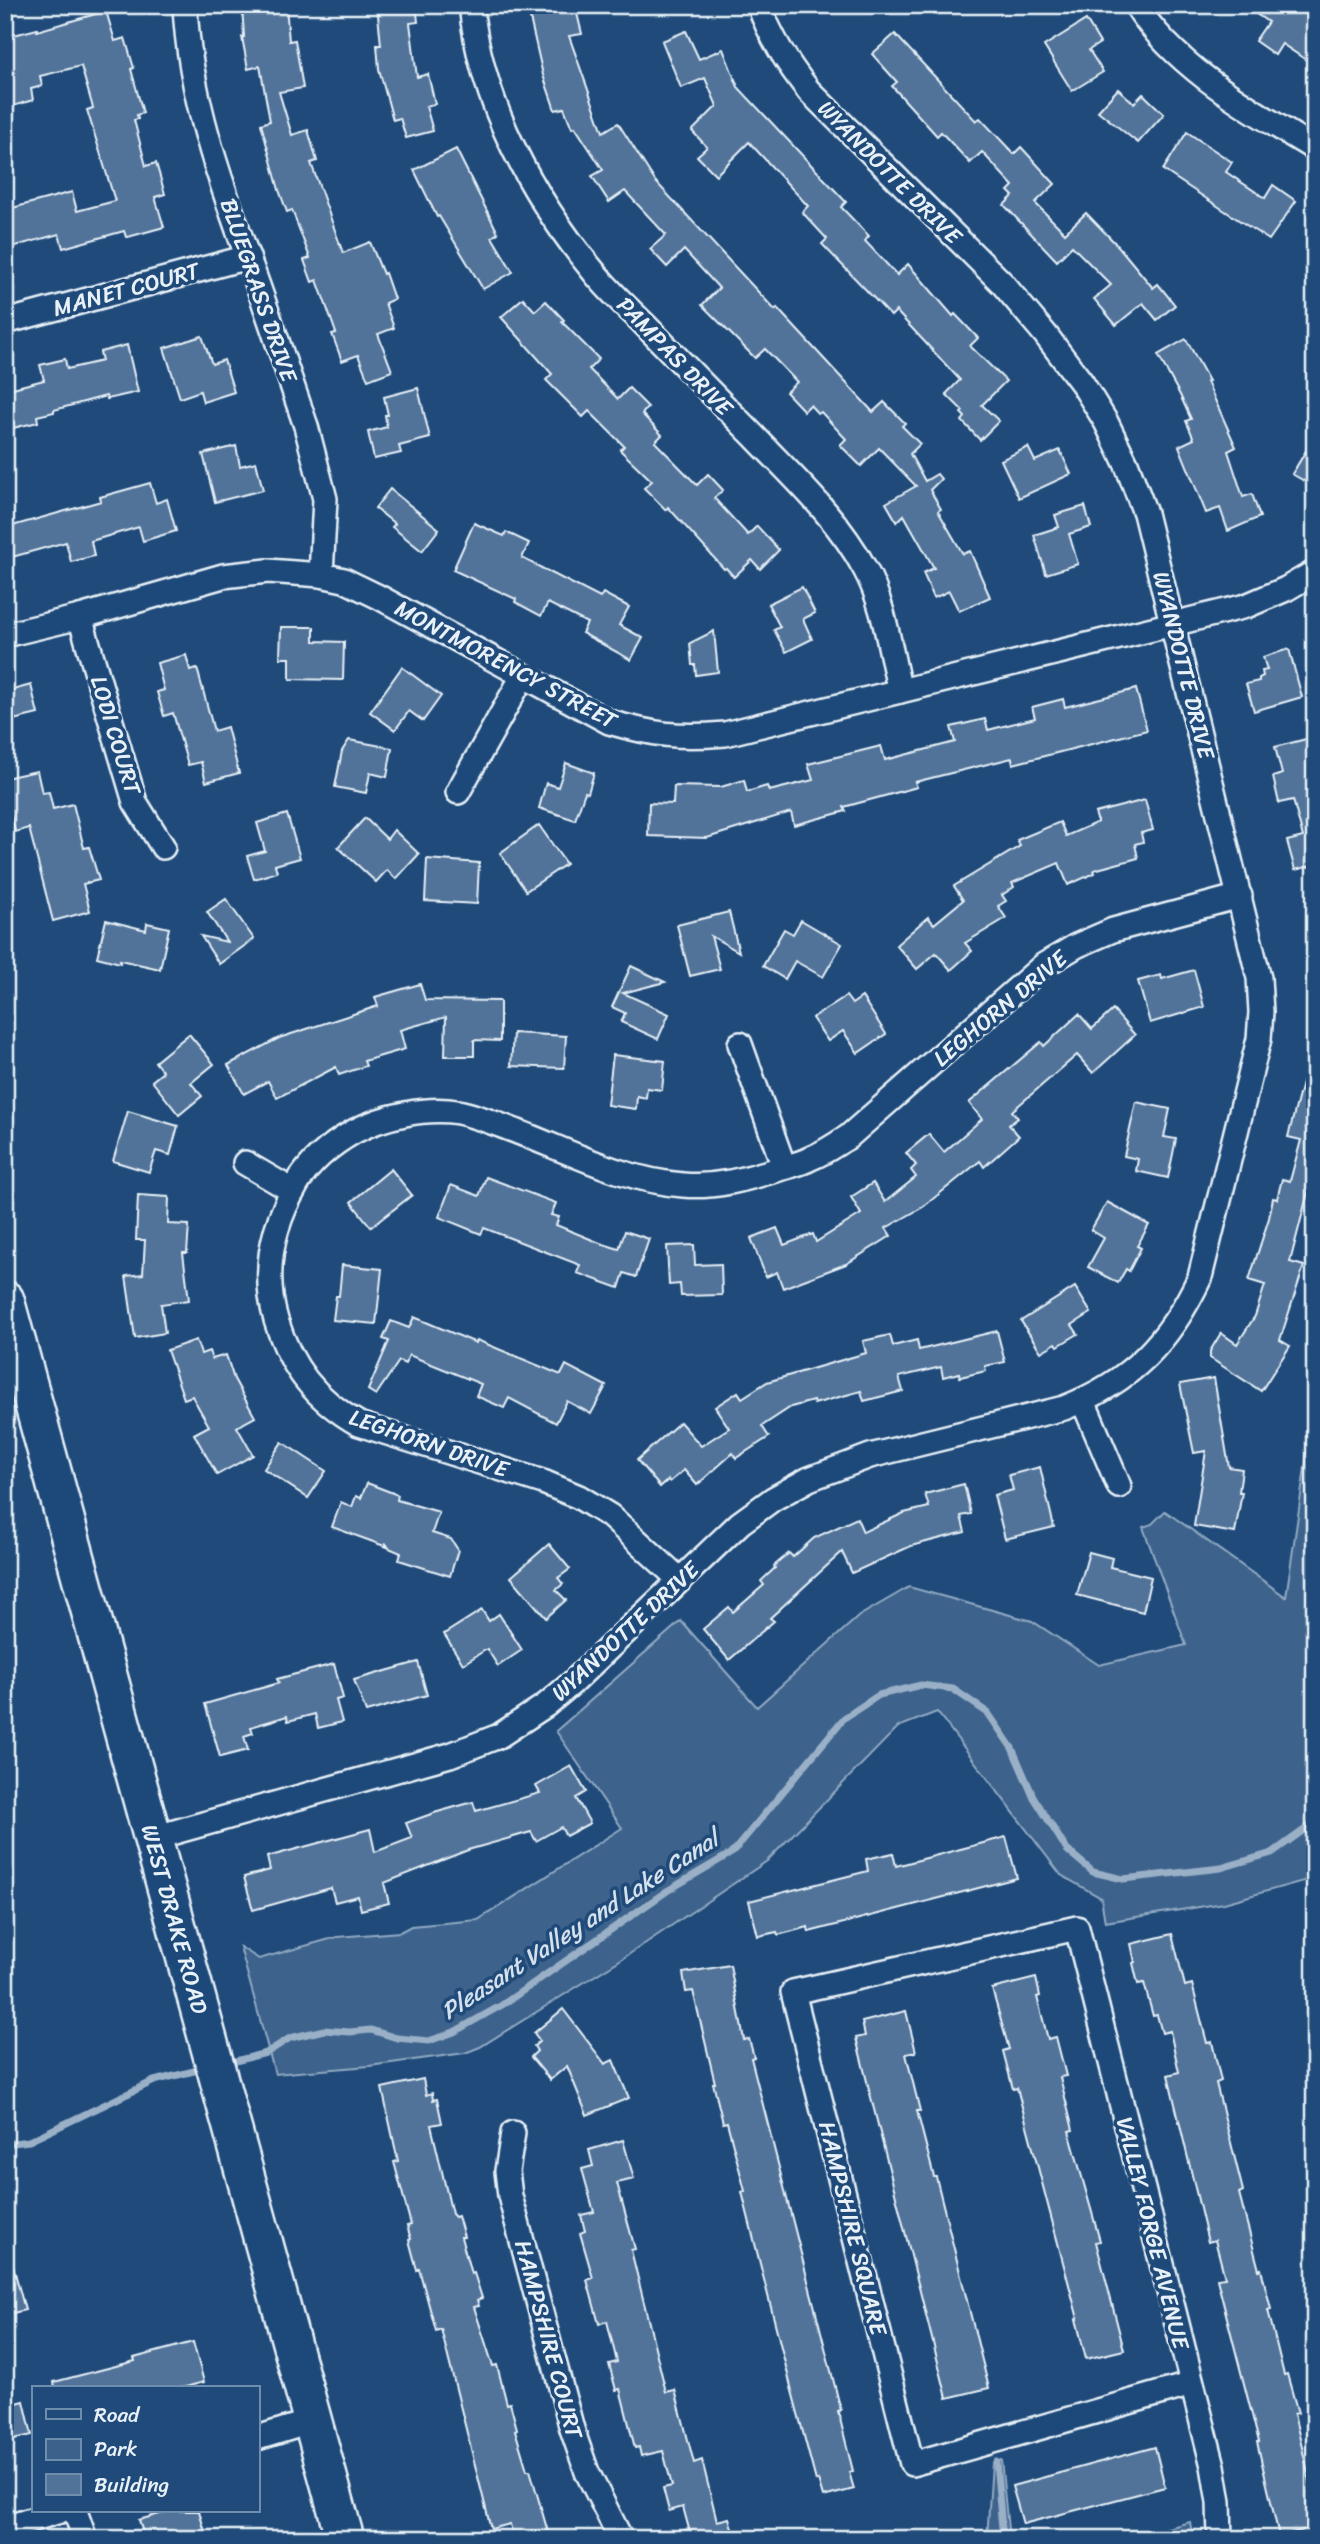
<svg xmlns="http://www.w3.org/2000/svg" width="1320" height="2544" font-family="Sriracha,sans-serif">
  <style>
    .green { fill: #3c628c; stroke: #92aac2; stroke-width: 2 }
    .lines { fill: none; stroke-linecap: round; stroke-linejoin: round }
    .stream { stroke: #9ab0c7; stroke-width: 7 }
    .building { fill: #517399; stroke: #e8f1f8; stroke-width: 2 }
    .minor-casing { stroke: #e8f1f8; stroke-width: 28 }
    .primary-casing { stroke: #e8f1f8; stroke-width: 42 }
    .minor { stroke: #1f4a7a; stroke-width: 23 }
    .primary { stroke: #1f4a7a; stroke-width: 37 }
    .labels { text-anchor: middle; stroke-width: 7; stroke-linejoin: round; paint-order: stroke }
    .street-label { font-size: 23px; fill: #e8f1f8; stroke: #1f4a7a }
    .water-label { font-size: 24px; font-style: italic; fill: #d4e1ec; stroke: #1f4a7a }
  </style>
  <rect width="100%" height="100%" fill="#1f4a7a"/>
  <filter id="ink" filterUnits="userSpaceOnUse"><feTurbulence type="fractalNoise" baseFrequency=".0143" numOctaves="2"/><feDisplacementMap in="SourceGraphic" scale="14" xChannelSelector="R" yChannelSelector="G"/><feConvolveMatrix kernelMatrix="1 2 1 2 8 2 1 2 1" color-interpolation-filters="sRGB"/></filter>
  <g filter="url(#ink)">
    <g class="green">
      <polygon points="1315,1400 1314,1878 1224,1903 1105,1922 1101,1898 1061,1875 937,1712 898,1727 767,1861 628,1955 480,2047 465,2053 369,2066 275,2074 240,1947 259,1959 337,1937 400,1932 411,1926 478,1920 622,1828 556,1731 681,1621 757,1707 859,1616 909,1587 1032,1621 1099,1665 1186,1645 1143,1527 1152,1524 1165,1511 1286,1597"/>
      <polygon points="1001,2460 1009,2539 987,2539 992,2463"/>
      <polygon points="1190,2522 1193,2539 1126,2539"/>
    </g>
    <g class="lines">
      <g class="stream">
        <polyline points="224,2064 266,2053 290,2038 324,2030 350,2032 371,2030 397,2038 429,2041 454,2032 502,2005 667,1891 733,1852 844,1718 879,1695 921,1685 953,1689 988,1713 1012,1748 1033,1796 1067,1850 1093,1872 1123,1879 1221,1868 1272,1853 1311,1825 1315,1818"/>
        <polyline points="5,2144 29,2141 154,2081 206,2068"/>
        <polyline points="996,2462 1003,2539"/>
      </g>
    </g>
    <g class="building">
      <polygon points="242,5 286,5 289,41 295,40 303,88 279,92 292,135 308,130 317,161 311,163 343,253 370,242 383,274 385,273 394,299 385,303 394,328 378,334 392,371 368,380 358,355 342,361 332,334 336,333 317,280 312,282 304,260 310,258 292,210 287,212 279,190 261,124 270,121 260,66 248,69 242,37 244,37"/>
      <polygon points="377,5 416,5 418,22 410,23 417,77 428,74 435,104 426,106 433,131 406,138 400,118 393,120 379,69 377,45 381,45"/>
      <polygon points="527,5 552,5 553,10 575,5 582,34 569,36 603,132 618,123 655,181 775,310 777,308 873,412 884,402 905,423 902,426 920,444 910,454 925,481 937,474 941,479 930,490 941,509 938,511 963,554 970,551 990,597 959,611 949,591 934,598 923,573 934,568 904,515 897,522 886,503 916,486 879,448 861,466 840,445 846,439 821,412 818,414 810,405 804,411 786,392 797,382 765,349 755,358 702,305 719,288 684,250 667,267 650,249 666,235 625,191 609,202 592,176 603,170 575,127 572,128 564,108 555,110 543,75"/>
      <polygon points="1243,5 1295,5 1315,19 1315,66 1282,44 1275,55 1255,41 1268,22"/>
      <polygon points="106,11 115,41 125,38 134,68 131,69 143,113 137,115 138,119 134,120 146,166 156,163 165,194 155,197 164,227 128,237 126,237 124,231 63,248 59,234 5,249 5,210 72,192 77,211 115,201 87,110 93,108 81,66 40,76 42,86 31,89 33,100 13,106 9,92 5,93 5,54 10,52 6,37 37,29 37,31"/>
      <polygon points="1086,20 1100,43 1089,50 1103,72 1072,91 1044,46"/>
      <polygon points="686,31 699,59 723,49 738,87 846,202 841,207 869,236 865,241 897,275 908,264 953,316 955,314 978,338 970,346 1006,381 982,405 999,421 980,440 962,421 965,417 961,413 963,411 946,394 960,380 896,311 891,316 822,244 827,239 802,212 808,206 749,142 716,175 697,156 707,147 692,131 717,106 705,78 681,88 662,41"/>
      <polygon points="895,34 976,121 980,118 1014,154 1021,147 1055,184 1035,203 1065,233 1086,213 1119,247 1153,288 1158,284 1175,305 1157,320 1143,303 1116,325 1094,299 1111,285 1072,246 1057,261 1004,205 1013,196 1008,191 1013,186 982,152 970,163 941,132 937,136 892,86 897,82 872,54"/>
      <polygon points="1118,89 1134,103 1143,94 1164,114 1138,143 1098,111"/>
      <polygon points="1187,132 1232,162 1226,172 1265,198 1273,185 1296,201 1269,240 1163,170"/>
      <polygon points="456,149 498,233 492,237 513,272 483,289 439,216 437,217 414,170"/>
      <polygon points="523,298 535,311 546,301 564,320 562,322 599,359 589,369 618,399 629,388 648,407 642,414 662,435 655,442 697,485 708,474 723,490 714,498 748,535 757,526 779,550 760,569 752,560 734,577 726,568 724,569 668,507 666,510 644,488 652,481 620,450 624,446 589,411 583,417 546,380 552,374 501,317"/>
      <polygon points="202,336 212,364 224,360 234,392 203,402 200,391 180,398 164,348"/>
      <polygon points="1186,339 1209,381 1207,382 1236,447 1228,451 1243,497 1252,494 1260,517 1228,531 1220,508 1206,513 1179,446 1194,439 1186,421 1191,419 1180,395 1158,355"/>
      <polygon points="127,345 138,392 107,399 106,396 54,410 54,412 37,416 38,422 13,428 5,390 44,380 40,365 65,359 67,369 102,361 100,352"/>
      <polygon points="418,388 430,438 399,446 401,453 374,459 368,432 387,427 385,415 388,415 384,397"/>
      <polygon points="1315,436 1315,487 1292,474"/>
      <polygon points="236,446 240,466 256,462 263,490 215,502 203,454"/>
      <polygon points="1028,447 1035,461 1060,450 1071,474 1019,498 1001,460"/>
      <polygon points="150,483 156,503 167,499 176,531 143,541 139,527 91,541 94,556 71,562 66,542 5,559 5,528 101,501 100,497"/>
      <polygon points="390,489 439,529 422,551 392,527 395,524 375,508"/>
      <polygon points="1085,506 1091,527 1069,534 1078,564 1046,574 1034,535 1059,527 1055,515"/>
      <polygon points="474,523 504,536 506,532 529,543 522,558 600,598 603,593 629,607 619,625 643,638 631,660 582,633 587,623 548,603 541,616 515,602 516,599 453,570"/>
      <polygon points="802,587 815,613 803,619 812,639 786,652 774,630 780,627 768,604"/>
      <polygon points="281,627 314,627 314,641 344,642 343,680 290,679 290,658 280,658"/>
      <polygon points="714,631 718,672 696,675 695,665 692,665 690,643"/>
      <polygon points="1289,649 1302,697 1254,711 1246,684 1259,681 1259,678 1263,676 1262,671 1267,670 1263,657"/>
      <polygon points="186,655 190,670 197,668 214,731 227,727 239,773 206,782 201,762 188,765 173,713 164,716 157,692 164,690 157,663"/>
      <polygon points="402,667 441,696 423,721 409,711 395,730 370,712"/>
      <polygon points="31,685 38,714 5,722 5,692"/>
      <polygon points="1136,689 1147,730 1013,764 1012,758 915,782 917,787 844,807 846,811 794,825 791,812 707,838 648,836 649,803 673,804 674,786 721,787 744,780 747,792 767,786 769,791 813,780 808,764 881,746 885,760 955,742 951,727 985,719 988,730 1035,718 1032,707 1063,699 1065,707"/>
      <polygon points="1310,738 1315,757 1315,865 1295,870 1287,841 1303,837 1293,800 1279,803 1273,777 1282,774 1275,747"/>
      <polygon points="349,740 392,748 387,777 370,773 366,793 335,787 342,751"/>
      <polygon points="566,763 594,773 588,793 585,792 575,820 539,808 546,783 558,787"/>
      <polygon points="37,771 42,793 49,792 53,809 73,804 84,848 89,847 99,880 83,884 90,911 53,921 29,828 15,832 5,791 5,778"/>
      <polygon points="1145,800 1153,830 1141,833 1143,842 1135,844 1138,858 1094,870 1095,873 1068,885 1059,863 1012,883 1014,887 1002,895 1006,901 998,906 1006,918 965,943 972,951 951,970 936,953 917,969 896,945 928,917 934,924 963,900 954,886 1020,846 1017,840 1060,822 1066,836 1098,822 1095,813"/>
      <polygon points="287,814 300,858 275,865 277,872 254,879 247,856 265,851 257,823"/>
      <polygon points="365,818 387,839 394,830 419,854 396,879 387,870 376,882 338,847"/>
      <polygon points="539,825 566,864 526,891 500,853"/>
      <polygon points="427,859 479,863 477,904 425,901"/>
      <polygon points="226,899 254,939 219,964 201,936 227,942 207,912"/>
      <polygon points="729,912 739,952 711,936 720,969 690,976 677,925"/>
      <polygon points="106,920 146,930 147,923 169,928 160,969 120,960 120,963 97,957"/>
      <polygon points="801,920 842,944 823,977 795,961 785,979 763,966 784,929 793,934"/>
      <polygon points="631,966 665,982 623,993 669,1014 658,1039 621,1022 625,1013 612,1007"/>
      <polygon points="1194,970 1204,1007 1150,1023 1138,981 1161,975 1162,979"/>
      <polygon points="420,984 425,1000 500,1001 500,1041 474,1040 474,1056 445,1056 446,1017 400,1030 405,1049 364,1061 366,1066 339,1075 336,1067 277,1098 268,1081 244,1094 228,1065 279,1038 378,1006 375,997"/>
      <polygon points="846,996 852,1004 862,997 886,1034 858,1053 843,1031 828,1041 812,1018"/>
      <polygon points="1113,1010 1135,1035 1093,1073 1077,1055 1012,1111 1018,1118 1009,1125 1019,1136 984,1167 980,1161 923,1207 886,1228 891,1236 846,1264 783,1288 777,1272 766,1277 751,1238 777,1228 784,1245 813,1234 816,1242 861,1214 851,1197 873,1183 885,1202 916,1177 911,1170 916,1165 906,1153 929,1134 944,1152 982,1119 969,1103 990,1085 1041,1042 1044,1046 1079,1014 1092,1029"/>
      <polygon points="513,1033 566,1036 564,1068 511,1066"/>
      <polygon points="189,1034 214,1064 191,1083 202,1096 179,1115 152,1081 163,1072 155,1062"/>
      <polygon points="613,1055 665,1061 662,1090 647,1088 646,1098 637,1096 636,1109 607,1105"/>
      <polygon points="1307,1064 1315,1064 1315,1165 1290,1262 1304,1266 1280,1340 1290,1346 1261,1391 1210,1358 1210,1351 1221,1333 1237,1344 1255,1316 1265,1285 1249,1280 1269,1218 1273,1198 1277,1199 1282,1179 1290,1181 1301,1140 1288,1137"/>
      <polygon points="1136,1102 1170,1109 1164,1137 1176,1139 1168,1178 1136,1171 1138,1159 1124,1156"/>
      <polygon points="128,1111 178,1126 170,1155 156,1151 149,1172 113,1161"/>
      <polygon points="391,1169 412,1195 371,1227 351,1202"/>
      <polygon points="486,1177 556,1203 551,1215 559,1217 556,1225 600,1243 619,1249 625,1231 649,1239 636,1277 624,1273 619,1288 577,1273 580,1265 484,1228 481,1234 439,1217 451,1185 479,1196"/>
      <polygon points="138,1195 169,1197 168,1224 189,1225 187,1253 183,1253 189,1300 161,1304 165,1333 135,1338 126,1276 143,1274 145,1240 136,1240"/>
      <polygon points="1107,1202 1149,1225 1137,1246 1141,1248 1129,1271 1126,1269 1118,1283 1088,1267 1104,1238 1091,1230"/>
      <polygon points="694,1245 695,1265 721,1264 722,1295 681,1296 680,1284 669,1285 667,1246"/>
      <polygon points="342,1265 382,1269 376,1324 333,1320 336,1296 339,1296"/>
      <polygon points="1075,1287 1091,1313 1072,1325 1078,1334 1058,1346 1056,1343 1041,1352 1021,1321"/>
      <polygon points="414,1317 476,1343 477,1340 561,1375 566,1365 606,1386 591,1414 567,1401 556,1423 509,1398 504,1408 476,1396 481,1384 409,1355 405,1364 399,1361 376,1395 368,1390 389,1341 383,1339 391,1321 409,1328"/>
      <polygon points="997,1331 1005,1362 985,1366 986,1371 960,1377 959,1373 943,1377 941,1367 899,1377 903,1391 864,1401 861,1391 814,1404 813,1401 791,1407 762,1426 769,1437 736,1458 733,1453 697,1485 684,1470 670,1482 668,1480 660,1487 637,1460 680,1422 701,1446 729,1428 715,1407 738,1392 742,1398 767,1382 866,1353 863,1341 890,1335 893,1346 917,1340 919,1350"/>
      <polygon points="196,1340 201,1354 209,1351 212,1359 226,1355 234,1379 255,1417 237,1427 253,1455 217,1475 194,1434 209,1426 192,1396 184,1399 167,1350"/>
      <polygon points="1214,1378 1229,1467 1242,1469 1239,1492 1242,1492 1235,1533 1194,1526 1206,1451 1194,1453 1180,1384"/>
      <polygon points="282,1442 326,1471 308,1498 264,1469"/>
      <polygon points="1040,1467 1054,1527 1005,1539 994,1495 1013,1490 1009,1475"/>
      <polygon points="367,1483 398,1495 397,1500 439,1512 432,1533 451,1539 458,1550 450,1576 399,1560 401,1553 389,1548 385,1542 387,1547 332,1527 341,1502 352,1507 356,1496 361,1498"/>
      <polygon points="964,1484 971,1514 961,1516 965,1532 911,1546 852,1573 842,1552 770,1618 774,1621 729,1660 703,1629 729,1607 733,1612 764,1585 761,1581 775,1568 774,1566 789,1553 793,1557 814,1538 857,1518 863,1532 904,1513 929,1507 925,1494"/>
      <polygon points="549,1544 570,1569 558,1578 563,1584 556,1590 566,1600 546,1618 511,1577"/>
      <polygon points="1089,1552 1112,1558 1110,1567 1151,1577 1143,1612 1077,1595"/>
      <polygon points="482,1610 489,1621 499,1614 522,1650 498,1666 487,1649 463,1664 444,1634"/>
      <polygon points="418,1662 427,1695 366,1712 354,1680"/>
      <polygon points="334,1664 343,1698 336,1700 342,1722 318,1728 315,1714 288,1721 287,1716 251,1727 253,1733 244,1736 248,1750 220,1757 205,1704 279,1683 277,1679"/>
      <polygon points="571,1766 586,1792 576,1798 590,1823 566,1836 561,1827 536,1841 531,1832 468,1850 384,1883 389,1903 361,1910 358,1896 335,1902 331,1888 253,1910 244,1877 270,1870 267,1857 370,1829 375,1852 412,1838 406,1823 434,1813 473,1802 476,1811 540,1793 536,1786"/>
      <polygon points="1006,1837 1017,1878 809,1932 808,1927 778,1935 777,1932 758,1936 749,1901 868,1871 866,1859 893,1853 896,1866"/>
      <polygon points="1172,1934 1185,1986 1192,1984 1207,2043 1212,2042 1221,2081 1216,2083 1243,2191 1239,2193 1259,2270 1261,2269 1271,2309 1268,2310 1284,2375 1287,2374 1298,2413 1294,2414 1315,2502 1315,2527 1279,2536 1257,2442 1259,2442 1217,2279 1225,2278 1215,2240 1208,2242 1168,2075 1179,2072 1170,2031 1162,2033 1157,2015 1153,2016 1144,1983 1138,1984 1133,1963 1135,1962 1131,1944"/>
      <polygon points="730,1965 744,2040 749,2039 754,2057 751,2058 841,2410 838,2411 853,2471 849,2472 854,2489 823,2497 818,2480 816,2481 792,2391 742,2192 745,2191 727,2122 723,2123 713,2083 715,2083 693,1991 686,1992 683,1973"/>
      <polygon points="1036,1978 1040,1996 1037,1997 1048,2039 1056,2037 1066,2076 1060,2077 1073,2130 1069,2131 1100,2241 1096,2242 1124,2350 1086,2359 1076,2319 1078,2319 1017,2088 1013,2089 1003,2051 1009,2049 992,1989"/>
      <polygon points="563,2009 605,2064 613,2060 629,2098 587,2115 567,2066 550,2080 531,2057 537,2051 534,2046 540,2041 534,2033"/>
      <polygon points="906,2011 916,2052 906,2054 920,2111 917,2111 934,2177 936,2177 989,2388 947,2398 856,2038 865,2036 862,2022"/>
      <polygon points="423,2079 426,2095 432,2093 433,2100 437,2099 442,2123 431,2125 452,2214 455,2217 458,2216 464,2237 461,2237 471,2274 474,2273 482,2298 477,2300 479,2306 474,2307 493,2366 497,2365 507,2404 510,2403 517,2429 515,2430 527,2470 530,2470 550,2539 514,2539 510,2524 491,2529 441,2329 436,2331 419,2269 417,2270 409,2240 411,2239 407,2226 411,2225 394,2162 398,2161 382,2088"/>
      <polygon points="623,2140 634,2179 617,2183 635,2249 631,2250 666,2392 675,2390 694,2463 702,2460 717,2521 729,2518 735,2539 675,2539 674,2533 689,2529 683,2507 669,2511 663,2488 672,2486 663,2451 641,2456 639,2447 635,2448 620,2389 616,2390 609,2364 617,2362 607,2321 599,2324 587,2280 593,2278 580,2233 585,2231 581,2215 594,2212 582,2169 593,2166 589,2150"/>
      <polygon points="11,2258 25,2310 5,2315 5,2259"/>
      <polygon points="193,2342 204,2382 182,2388 55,2388 54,2382 135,2361 134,2358"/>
      <polygon points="24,2401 32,2435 5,2441 5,2406"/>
      <polygon points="1155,2447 1165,2487 1023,2524 1012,2486"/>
      <polygon points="170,2511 199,2511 207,2539 145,2539 139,2520"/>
    </g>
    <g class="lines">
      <defs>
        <g id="minor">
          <path d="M185,5C189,97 221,184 252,269C271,321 288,374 306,426L325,499L321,575"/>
          <path d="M471,5C481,103 532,197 594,272C609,291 628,308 645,325C681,362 717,399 753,435C793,477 838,518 865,569C885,605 890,652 900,691"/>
          <path d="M1136,5C1175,68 1253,111 1315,149"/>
          <polyline points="5,322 248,257"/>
          <polyline points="80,617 135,802 163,847"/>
          <path d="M5,635L80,617L223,576L268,571L321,575L344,580L379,597L609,722C654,735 679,738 725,734L1246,606L1286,589L1315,572"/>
          <polyline points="458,792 523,676"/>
          <polyline points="740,1044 784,1167"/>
          <polyline points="245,1163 293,1191"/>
          <polyline points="1083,1401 1119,1486"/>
          <path d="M680,1580L610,1516L579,1497L543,1482L359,1424C315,1399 291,1368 276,1320C262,1271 272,1226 297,1184C311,1160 332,1144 355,1131C384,1116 425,1107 458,1112C478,1116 499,1125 518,1132C570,1152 626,1181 683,1185C716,1188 745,1179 776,1170C788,1166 801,1164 811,1158C824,1153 836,1144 848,1137L1044,965L1076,946L1113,930L1240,896"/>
          <path d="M153,1838L450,1755L499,1736L546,1705L572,1683L740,1523L773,1499L809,1479L870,1456L1064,1408C1131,1382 1170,1341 1200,1277L1259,1039L1261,1012L1259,978L1145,513L1126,463L1106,422L1082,383L1045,334L1002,283L809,91C787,63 771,38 759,5"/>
          <polyline points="513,2133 507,2171 510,2196 572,2429 587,2472 621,2539"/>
          <polyline points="1192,2384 912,2464 793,1992 1077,1928 1213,2466 1219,2502 1220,2539"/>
          <polyline points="257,2438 313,2421"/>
          <polyline points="75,2511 85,2539"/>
          <polyline points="5,2528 60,2511"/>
        </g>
        <g id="primary">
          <path id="s1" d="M5,1300L345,2539"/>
        </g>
      </defs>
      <use href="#minor" class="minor-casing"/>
      <use href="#primary" class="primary-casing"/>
      <use href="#minor" class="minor"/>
      <use href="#primary" class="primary"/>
    </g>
  </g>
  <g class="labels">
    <g class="street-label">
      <text transform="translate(890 172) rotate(45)" y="8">WYANDOTTE DRIVE</text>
      <text transform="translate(126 289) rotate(-15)" y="8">MANET COURT</text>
      <text transform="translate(259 290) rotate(71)" y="8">BLUEGRASS DRIVE</text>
      <text transform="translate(675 356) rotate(46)" y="8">PAMPAS DRIVE</text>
      <text transform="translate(506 664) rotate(28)" y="8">MONTMORENCY STREET</text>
      <text transform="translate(1184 665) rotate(76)" y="8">WYANDOTTE DRIVE</text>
      <text transform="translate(116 735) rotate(73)" y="8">LODI COURT</text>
      <text transform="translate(1000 1008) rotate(-40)" y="8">LEGHORN DRIVE</text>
      <text transform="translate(429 1443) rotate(19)" y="8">LEGHORN DRIVE</text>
      <text transform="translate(625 1631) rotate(-43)" y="8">WYANDOTTE DRIVE</text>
      <text dy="8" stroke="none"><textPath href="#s1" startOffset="642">WEST DRAKE ROAD</textPath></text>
      <text transform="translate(853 2228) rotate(76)" y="8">HAMPSHIRE SQUARE</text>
      <text transform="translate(1153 2233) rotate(76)" y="8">VALLEY FORGE AVENUE</text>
      <text transform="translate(549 2339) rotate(75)" y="8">HAMPSHIRE COURT</text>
    </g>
    <g class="water-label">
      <text transform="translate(580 1925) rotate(-33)" y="8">Pleasant Valley and Lake Canal</text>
    </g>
  </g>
  <rect width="1320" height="2544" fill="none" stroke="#1f4a7a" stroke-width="28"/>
  <rect x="14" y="14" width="1292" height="2516" fill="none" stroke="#e8f1f8" stroke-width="2.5" filter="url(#ink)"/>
  <rect x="32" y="2386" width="228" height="126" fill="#1f4a7a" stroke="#6f8dac" stroke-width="2"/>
  <rect x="46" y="2409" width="35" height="10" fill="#1f4a7a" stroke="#6f8dac" stroke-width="2"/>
  <text x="94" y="2422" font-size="21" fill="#e8f1f8">Road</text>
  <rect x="46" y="2439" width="35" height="21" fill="#3c628c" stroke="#6f8dac" stroke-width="2"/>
  <text x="94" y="2456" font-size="21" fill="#e8f1f8">Park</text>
  <rect x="46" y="2474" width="35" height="21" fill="#517399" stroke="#6f8dac" stroke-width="2"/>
  <text x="94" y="2492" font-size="21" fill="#e8f1f8">Building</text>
</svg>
